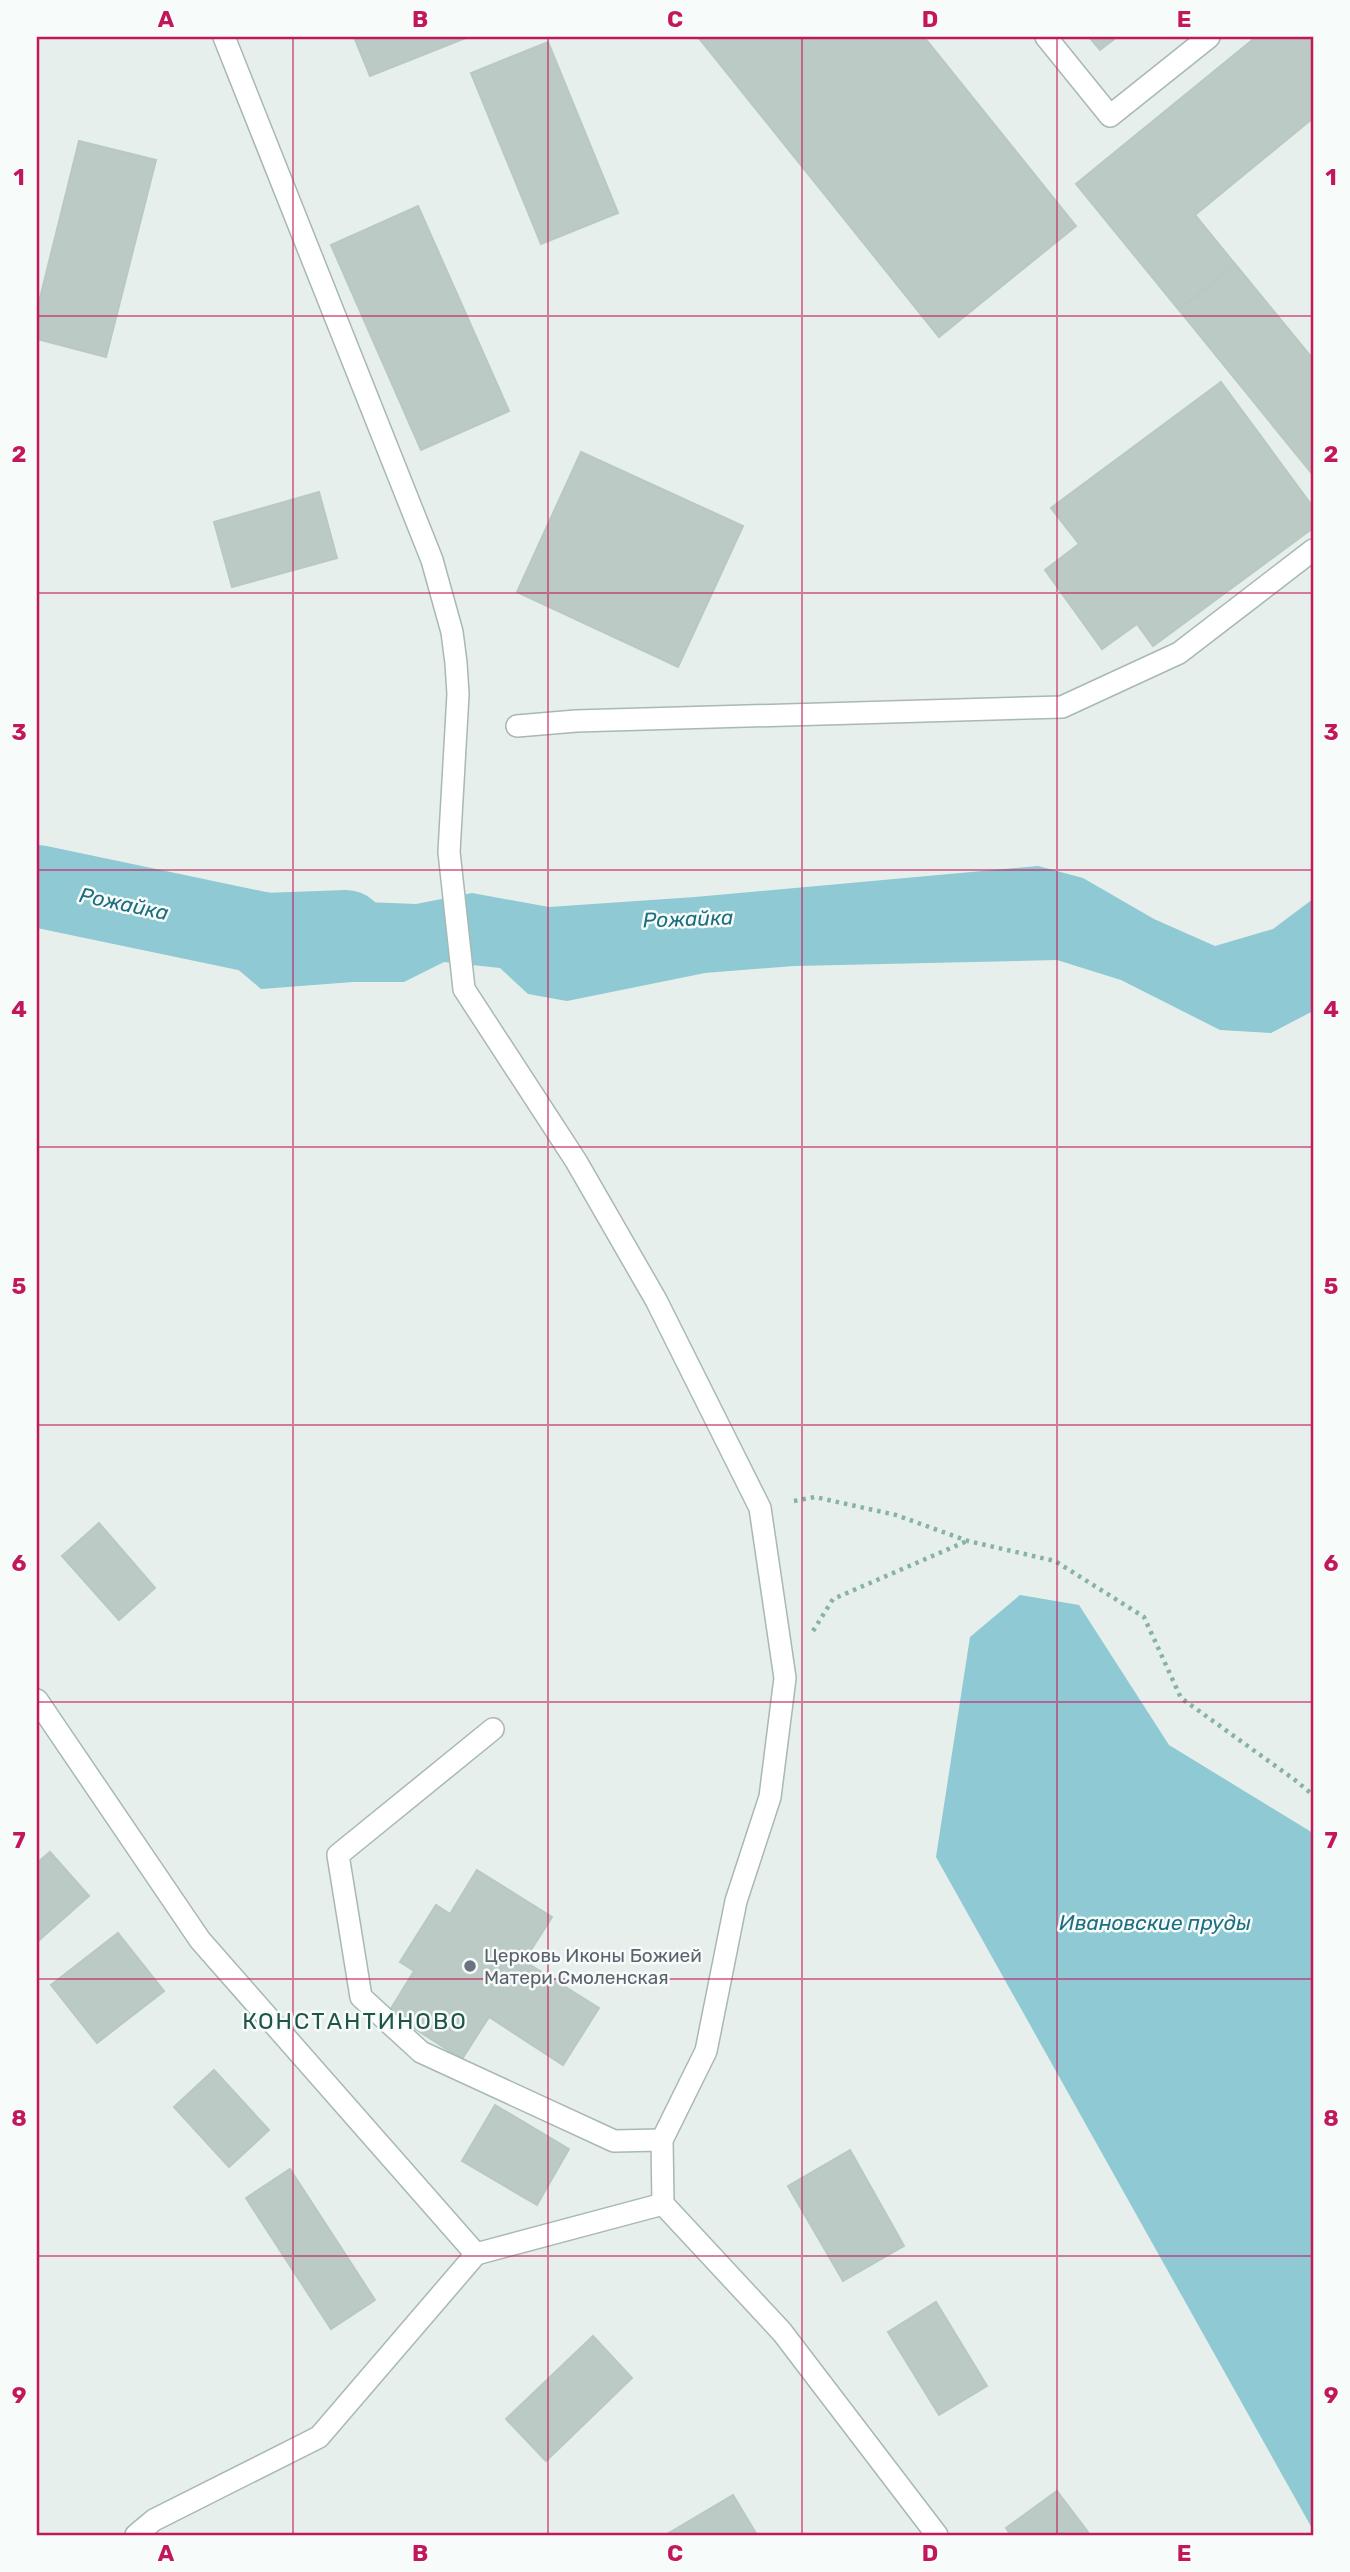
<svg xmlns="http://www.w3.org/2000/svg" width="1350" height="2572" font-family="Rubik,sans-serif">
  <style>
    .water { fill: #8ec9d4 }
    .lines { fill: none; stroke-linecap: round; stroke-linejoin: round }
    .river { stroke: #8ec9d4; stroke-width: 82 }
    .building { fill: #bbcac4; stroke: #b8c9c2; stroke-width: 2 }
    .service-casing { stroke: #a8b8b2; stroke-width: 24 }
    .minor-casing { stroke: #a8b8b2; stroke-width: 24 }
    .tertiary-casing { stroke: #a8b8b2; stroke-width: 24 }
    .path { stroke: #86b3a5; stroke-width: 4.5; stroke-dasharray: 3.5 5; stroke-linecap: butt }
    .service { stroke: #fff; stroke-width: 21 }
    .minor { stroke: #fff; stroke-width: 21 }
    .tertiary { stroke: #fff; stroke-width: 21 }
    .grid { fill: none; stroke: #c2185b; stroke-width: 2; stroke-opacity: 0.55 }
    .worship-dot { fill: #6b7280; stroke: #f7fbf9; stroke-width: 2.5 }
    .labels { text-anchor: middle; stroke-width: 5; stroke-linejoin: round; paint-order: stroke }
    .worship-label { font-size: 19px; fill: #5b616d; stroke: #f7fbf9; text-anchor: start }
    .water-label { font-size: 21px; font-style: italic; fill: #1c6f80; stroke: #f7fbf9 }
    .quarter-label { font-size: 23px; letter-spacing: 2px; fill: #1f5548; stroke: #f7fbf9 }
    .neatline { fill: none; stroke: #c2185b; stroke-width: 2.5 }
    .grid-label { font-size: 23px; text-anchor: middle; font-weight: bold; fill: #c2185b }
  </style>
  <rect width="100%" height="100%" fill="#e6efeb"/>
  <g class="water">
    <polygon points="1038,866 1083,878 1154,919 1215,946 1273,929 1313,899 1313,1011 1271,1033 1220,1030 1121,980 1057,960 794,966 705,973 567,1001 528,994 500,968 444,962 404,982 353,982 261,989 235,967 233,913 289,899 416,904 472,893 549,907 695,897"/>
    <polygon points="1020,1595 1079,1605 1169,1745 1313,1833 1313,2530 936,1857 970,1637"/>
  </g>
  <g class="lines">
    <polyline class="river" points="37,886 266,934 346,931"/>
  </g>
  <g class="building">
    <polygon points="354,37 468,37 370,76"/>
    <polygon points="698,37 924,37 1076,226 939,337"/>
    <polygon points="1089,37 1117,37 1100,50"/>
    <polygon points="1256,37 1313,37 1313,118 1195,215 1235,264 1179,310 1076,184"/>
    <polygon points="548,42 618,213 541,244 471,73"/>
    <polygon points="79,141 156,160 106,357 37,339 37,310"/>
    <polygon points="418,206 509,411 421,450 331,245"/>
    <polygon points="1235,264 1313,359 1313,475 1179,310"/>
    <polygon points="1221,382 1313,507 1313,528 1153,646 1137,624 1102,649 1045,570 1079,544 1051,508"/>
    <polygon points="581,452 743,526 678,667 517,592"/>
    <polygon points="319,492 337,558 232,587 214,522"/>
    <polygon points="99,1523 155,1588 119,1620 62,1556"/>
    <polygon points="50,1852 89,1896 37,1942 37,1863"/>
    <polygon points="477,1870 552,1917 524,1961 599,2008 563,2065 489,2017 462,2059 389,2012 414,1971 400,1962 436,1905 450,1914"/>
    <polygon points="118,1933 164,1991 97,2043 51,1985"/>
    <polygon points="214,2070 269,2130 229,2167 174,2107"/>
    <polygon points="495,2105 569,2149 537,2205 462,2161"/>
    <polygon points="850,2150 904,2246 843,2281 788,2186"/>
    <polygon points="290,2169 375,2300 331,2329 246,2198"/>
    <polygon points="936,2302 987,2386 939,2415 888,2332"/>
    <polygon points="593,2336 632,2378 546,2461 506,2419"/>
    <polygon points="1057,2491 1088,2532 1084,2535 1011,2535 1006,2528"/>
    <polygon points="733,2495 757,2535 671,2535 669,2533"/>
  </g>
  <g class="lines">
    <defs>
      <g id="service">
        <polyline points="1046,37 1110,116 1209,37"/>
        <polyline points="517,726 576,721 1062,707 1179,653 1313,550"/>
        <polyline points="493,1729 338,1855 361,1997 421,2052 614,2141 662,2140"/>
        <polyline points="136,2535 154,2520 319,2437 476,2254"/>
      </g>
      <polyline id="minor" points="37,1700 200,1940 476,2254 663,2204"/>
      <polyline id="tertiary" points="224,37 432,560 452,632 456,663 458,694 449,852 464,989 576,1161 656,1300 760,1508 785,1678 770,1797 736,1901 706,2051 662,2140 663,2204 782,2332 937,2535"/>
    </defs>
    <use href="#service" class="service-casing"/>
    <use href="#minor" class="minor-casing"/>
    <use href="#tertiary" class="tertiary-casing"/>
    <g class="path">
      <polyline points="794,1501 815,1497 896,1515 968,1541 1055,1561 1144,1617 1181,1698 1295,1780 1313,1795"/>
      <polyline points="813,1631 833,1599 967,1541"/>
    </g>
    <use href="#service" class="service"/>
    <use href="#minor" class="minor"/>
    <use href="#tertiary" class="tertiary"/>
  </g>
  <path class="grid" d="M293,37V2535M548,37V2535M802,37V2535M1057,37V2535M37,316H1313M37,593H1313M37,870H1313M37,1147H1313M37,1425H1313M37,1702H1313M37,1979H1313M37,2256H1313"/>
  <circle class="worship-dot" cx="470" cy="1966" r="7"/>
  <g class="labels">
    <g class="worship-label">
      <text x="484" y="1962">Церковь Иконы Божией<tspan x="484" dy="22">Матери Смоленская</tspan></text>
    </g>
    <g class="water-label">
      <text transform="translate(124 904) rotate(12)" y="7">Рожайка</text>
      <text transform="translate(688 919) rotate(-2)" y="7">Рожайка</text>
      <text x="1155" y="1930">Ивановские пруды</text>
    </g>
    <g class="quarter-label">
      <text x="355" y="2029">КОНСТАНТИНОВО</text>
    </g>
  </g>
  <rect width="1350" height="2572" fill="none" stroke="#f7fbf9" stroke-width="77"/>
  <rect x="38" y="38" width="1274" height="2496" class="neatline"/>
  <g class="grid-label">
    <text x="166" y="27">A</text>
    <text x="420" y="27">B</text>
    <text x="675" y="27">C</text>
    <text x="930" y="27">D</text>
    <text x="1184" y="27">E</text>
    <text x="19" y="185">1</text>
    <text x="1331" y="185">1</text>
    <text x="19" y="462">2</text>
    <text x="1331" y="462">2</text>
    <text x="19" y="740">3</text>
    <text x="1331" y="740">3</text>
    <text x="19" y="1017">4</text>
    <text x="1331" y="1017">4</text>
    <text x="19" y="1294">5</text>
    <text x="1331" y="1294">5</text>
    <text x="19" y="1571">6</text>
    <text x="1331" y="1571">6</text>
    <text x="19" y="1848">7</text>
    <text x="1331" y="1848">7</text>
    <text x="19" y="2126">8</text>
    <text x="1331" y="2126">8</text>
    <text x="19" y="2403">9</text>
    <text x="1331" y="2403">9</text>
    <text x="166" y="2561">A</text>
    <text x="420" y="2561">B</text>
    <text x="675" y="2561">C</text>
    <text x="930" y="2561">D</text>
    <text x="1184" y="2561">E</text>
  </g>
</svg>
